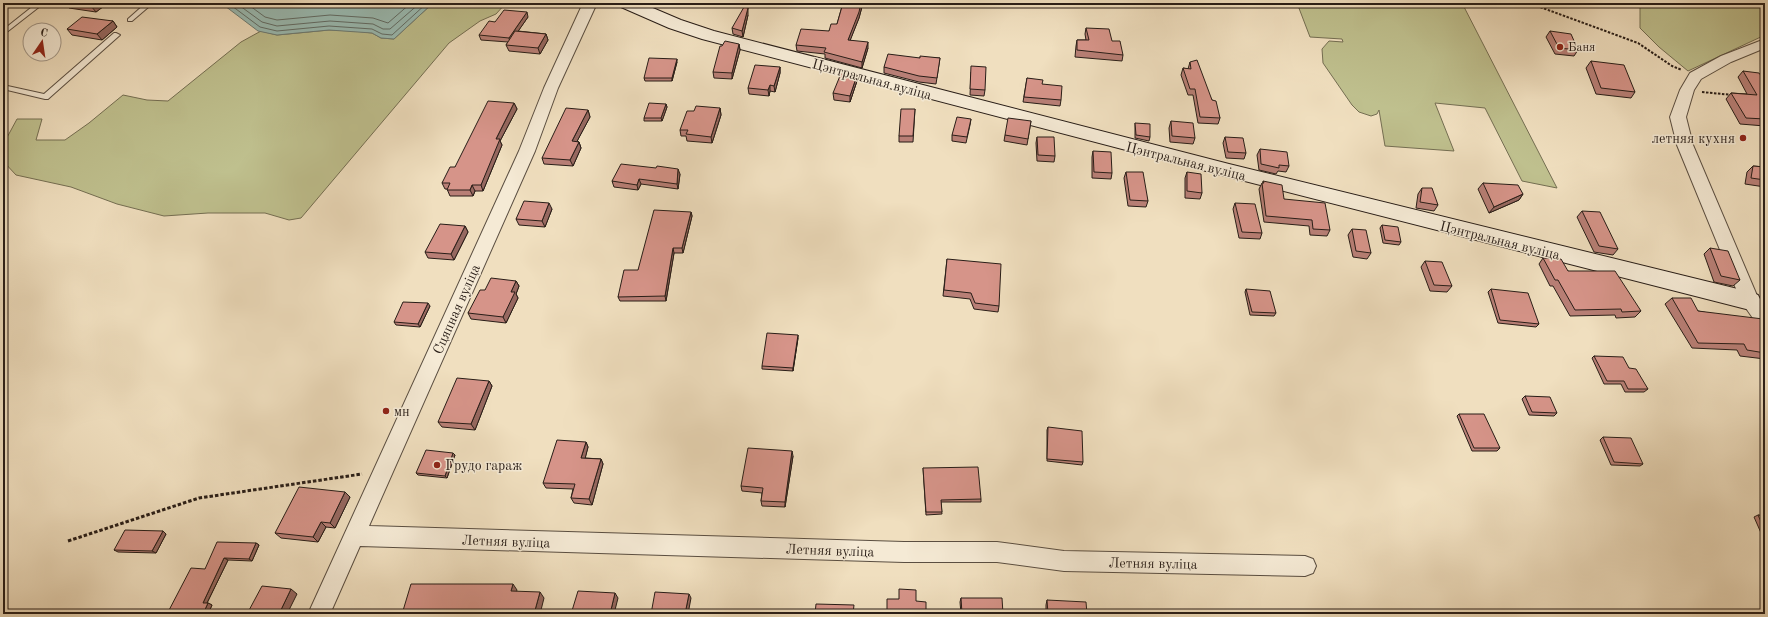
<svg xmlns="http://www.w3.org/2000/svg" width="1768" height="617" font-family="'Old Standard TT',serif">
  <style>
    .green { fill: #bfc08e; stroke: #746e52 }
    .water { fill: #9abcb4; stroke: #6c7c75 }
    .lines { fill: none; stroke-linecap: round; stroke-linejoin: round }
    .shore { stroke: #616c66; stroke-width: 1 }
    .lane-casing { stroke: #5a4e41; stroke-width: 2 }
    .street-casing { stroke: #5a4e41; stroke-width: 2 }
    .secondary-casing { stroke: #281d17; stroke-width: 2 }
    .path-far1 { stroke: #281d17; stroke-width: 2; stroke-dasharray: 2.5 1.5; stroke-linecap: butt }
    .path { stroke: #281d17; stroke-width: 3; stroke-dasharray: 3.5 2; stroke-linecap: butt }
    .lane { fill: #f5ead5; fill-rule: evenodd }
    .street { fill: #f5ead5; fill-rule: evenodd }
    .secondary { fill: #f5ead5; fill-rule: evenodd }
    .wall { fill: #b87f76; stroke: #281d17 }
    .shaded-wall { fill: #966860; stroke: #281d17 }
    .building { fill: #d69489; stroke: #281d17 }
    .poi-dot { fill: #8f2418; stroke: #f5ead5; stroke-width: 1.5 }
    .labels { text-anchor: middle; stroke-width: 3; stroke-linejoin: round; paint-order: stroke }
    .far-poi-label { font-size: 12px; fill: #281d17; stroke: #f5ead5; text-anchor: start }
    .street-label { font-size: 14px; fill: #281d17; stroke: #f5ead5 }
    .poi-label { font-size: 14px; fill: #281d17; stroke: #f5ead5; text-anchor: start }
  </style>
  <rect width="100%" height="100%" fill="#f0dfbf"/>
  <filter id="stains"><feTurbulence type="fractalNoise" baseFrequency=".005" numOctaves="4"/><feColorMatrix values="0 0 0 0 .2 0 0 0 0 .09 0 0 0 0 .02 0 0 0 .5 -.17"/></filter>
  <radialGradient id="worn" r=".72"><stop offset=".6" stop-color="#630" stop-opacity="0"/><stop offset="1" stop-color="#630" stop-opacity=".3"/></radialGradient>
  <g class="green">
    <polygon points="433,3 506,3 496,14 480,21 449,43 301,218 289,220 265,213 208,213 164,216 117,204 71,187 16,175 3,161 4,143 17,119 42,119 36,140 65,140 89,123 123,95 147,100 168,101 241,42 261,31 277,35 329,30 355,31 372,33 381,38 394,39"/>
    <polygon points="1297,3 1462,3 1557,188 1522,181 1485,108 1435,103 1454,151 1385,146 1379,110 1377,114 1371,116 1359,112 1352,105 1323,63 1322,49 1329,41 1343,42 1342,39 1310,37"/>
    <polygon points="1640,3 1765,3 1765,35 1688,71 1659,47 1640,28"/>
  </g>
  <polygon class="water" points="221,3 433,3 394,39 381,38 372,33 329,30 277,35 258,31"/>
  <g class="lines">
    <g class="shore">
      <polyline points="228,3 260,27 277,31 329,26 372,29 382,34 392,35 427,3"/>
      <polyline points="236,3 262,22 277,26 330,21 373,24 383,29 390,29 420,3"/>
      <polyline points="246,3 265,17 277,20 330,15 373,18 388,23 411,3"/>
    </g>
    <defs>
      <g id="lane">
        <polygon points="37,3 44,3 3,35 3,30"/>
        <polygon points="146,3 153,3 132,21 128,21 128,19"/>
        <polygon points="114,33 116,33 120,35 48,99 45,99 3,89 3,85 44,94"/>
      </g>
      <g id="street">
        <polygon points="583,3 597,3 558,88 535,151 369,526 904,542 997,542 1064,551 1305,556 1313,559 1316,566 1313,573 1305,576 1064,571 997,562 904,562 360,546 330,614 308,614 519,151 544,88"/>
        <polygon points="1765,39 1765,48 1731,62 1701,79 1694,90 1686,117 1693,145 1758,298 1765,308 1765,329 1759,327 1741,301 1677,145 1670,117 1680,90 1690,73 1721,56"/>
      </g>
      <polygon id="secondary" points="619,3 641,3 681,20 714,31 1229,164 1750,292 1758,295 1761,301 1758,307 1750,310 1229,177 702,39 669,28 621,7"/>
    </defs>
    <use href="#lane" class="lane-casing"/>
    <use href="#street" class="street-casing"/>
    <use href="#secondary" class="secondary-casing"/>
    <g class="path-far1">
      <polyline points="1529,3 1638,43 1672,66 1682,70"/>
      <polyline points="1702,92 1733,95"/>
    </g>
    <polyline class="path" points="68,541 199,498 362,474"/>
    <use href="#lane" class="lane"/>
    <use href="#street" class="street"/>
    <use href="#secondary" class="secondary"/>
  </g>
  <g class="wall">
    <polygon points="65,3 108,3 96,12 69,8"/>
    <polygon points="843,3 863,3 859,18 850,40 868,48 862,68 825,58 825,54 797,51 796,45 829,31 837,24"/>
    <polygon points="748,15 743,37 733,34 732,28"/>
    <polygon points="528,17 518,31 546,34 548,40 540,54 509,51 506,45 508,42 481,40 479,35 495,22"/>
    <polygon points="113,21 117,27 102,40 72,35 67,29"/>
    <polygon points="1086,28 1123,55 1122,61 1075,57 1076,46 1077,40 1086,40 1085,34"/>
    <polygon points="1550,31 1578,50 1574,56 1555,54 1546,37"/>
    <polygon points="739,44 740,50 732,79 714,78 713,72"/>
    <polygon points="920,58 940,58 936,84 919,82 884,73 884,67"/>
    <polygon points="1591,61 1635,92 1631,98 1596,94 1586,68"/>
    <polygon points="677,62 672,81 645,81 644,78"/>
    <polygon points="1190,62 1212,100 1220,118 1218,124 1198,123 1193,95 1188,95 1181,75 1183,68 1188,69"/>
    <polygon points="780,67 780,73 775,92 770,91 769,96 749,94 748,88"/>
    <polygon points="1743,71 1765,81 1765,126 1740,124 1726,99 1731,93 1747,94 1738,77"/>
    <polygon points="971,72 985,90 984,96 970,95"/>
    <polygon points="1027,78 1042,84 1061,100 1060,106 1023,102"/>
    <polygon points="857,81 850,102 834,100 833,93"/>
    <polygon points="514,103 517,109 500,141 502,145 483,191 475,191 473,196 450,196 447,189 445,189 442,183 455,167"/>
    <polygon points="666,104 667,107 662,121 644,121 644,118"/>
    <polygon points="720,108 721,115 712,143 687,141 686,136 681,136 680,130"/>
    <polygon points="915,109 913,142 899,142 899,136"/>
    <polygon points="588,110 590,117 577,141 579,142 581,148 573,166 544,164 542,158"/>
    <polygon points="971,119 970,125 966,143 952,141 952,135"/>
    <polygon points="1031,121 1027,145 1004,141 1005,135"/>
    <polygon points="1171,121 1195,138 1193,144 1170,142 1169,128"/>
    <polygon points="1135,123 1150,137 1149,141 1135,138"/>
    <polygon points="1037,137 1055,156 1054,162 1037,161 1036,143"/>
    <polygon points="1225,137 1246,153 1244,159 1226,158 1223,143"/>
    <polygon points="1260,149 1289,166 1286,172 1278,171 1276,174 1259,170 1257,155"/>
    <polygon points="1093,151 1112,173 1111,179 1092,178 1092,157"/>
    <polygon points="1753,166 1765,167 1765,187 1745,184 1747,172"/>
    <polygon points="1126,172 1148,201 1146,207 1128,206 1124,178"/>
    <polygon points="1187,172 1202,193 1200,199 1185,198 1185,178"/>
    <polygon points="680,174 678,189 641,184 638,190 614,187 612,181"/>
    <polygon points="1263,181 1284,199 1330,230 1327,236 1310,235 1309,226 1264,222 1259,189 1262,183 1263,183"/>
    <polygon points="1483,183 1523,194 1519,200 1489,213 1478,189"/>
    <polygon points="1422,188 1438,205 1434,211 1416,208 1418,194"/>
    <polygon points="1235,203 1262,233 1260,239 1239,238 1233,209"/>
    <polygon points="552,209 545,227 519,225 516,219"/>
    <polygon points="1582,211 1618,249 1613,255 1594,252 1577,217"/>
    <polygon points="691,212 692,216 683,253 674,253 666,301 620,301 618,297 638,270"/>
    <polygon points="1382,225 1401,242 1399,245 1383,243 1380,228"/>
    <polygon points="465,226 468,232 454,260 428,258 425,252"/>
    <polygon points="1352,229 1371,253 1367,259 1353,257 1348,235"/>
    <polygon points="1710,248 1740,280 1733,286 1714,282 1704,254"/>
    <polygon points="1543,258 1568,271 1641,311 1635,317 1616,318 1615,315 1570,316 1553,286 1550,286 1539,264"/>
    <polygon points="947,259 999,306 998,312 974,309 970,299 943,296"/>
    <polygon points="1425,261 1452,286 1447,292 1430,291 1421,267"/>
    <polygon points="516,281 519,286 516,294 518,298 506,323 471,319 468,313 485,290"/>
    <polygon points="1246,289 1276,313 1274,316 1250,315 1245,292"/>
    <polygon points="1491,289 1539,324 1536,327 1498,323 1488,292"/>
    <polygon points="1672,298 1698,311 1765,324 1765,359 1740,356 1737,350 1692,348 1665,304"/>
    <polygon points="430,306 420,327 396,325 394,322"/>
    <polygon points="798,338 793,371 762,369 762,366"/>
    <polygon points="1594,356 1629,368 1648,389 1644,392 1625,392 1621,384 1604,384 1592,358"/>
    <polygon points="489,381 492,386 475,430 442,427 438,422"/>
    <polygon points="1525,396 1557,413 1554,416 1529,415 1522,399"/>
    <polygon points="1459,414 1500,448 1497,451 1472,451 1457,416"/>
    <polygon points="1048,427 1083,462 1082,465 1047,461 1047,430"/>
    <polygon points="1603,437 1643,464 1640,466 1611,465 1600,440"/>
    <polygon points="586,442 588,447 585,458 601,459 603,464 592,505 574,503 571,498 573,489 546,488 543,483"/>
    <polygon points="455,455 447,478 418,475 416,473"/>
    <polygon points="793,456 785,507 762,506 761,501 762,493 742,491 741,486"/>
    <polygon points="923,468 981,499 981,502 941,502 942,514 926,515"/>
    <polygon points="345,492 350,497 335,528 326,527 318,542 281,538 275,533"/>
    <polygon points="1758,515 1765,516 1765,542 1754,517"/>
    <polygon points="163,531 166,534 156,553 118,552 114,550"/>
    <polygon points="256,543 259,545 252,561 228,560 207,603 208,603 212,605 208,614 167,614 205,569"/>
    <polygon points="961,598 1003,614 961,614 960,602"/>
    <polygon points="1047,600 1087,614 1046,614 1046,605"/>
  </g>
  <g class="shaded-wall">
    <polygon points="95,3 108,3 96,12 91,6"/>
    <polygon points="861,3 863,3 859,18 848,46 848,40"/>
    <polygon points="748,8 748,15 743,37 742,31"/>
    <polygon points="527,12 528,17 510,43 509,38"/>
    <polygon points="113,21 117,27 102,40 97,34"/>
    <polygon points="546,34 548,40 540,54 538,48"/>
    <polygon points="868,42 868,48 862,68 862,62"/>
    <polygon points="739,44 740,50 732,79 732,73"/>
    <polygon points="677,59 677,62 672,81 672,78"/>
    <polygon points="780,67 780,73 775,92 774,86"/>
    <polygon points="857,75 857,81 850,102 850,96"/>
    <polygon points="770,85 770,91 769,96 768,90"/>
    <polygon points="514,103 517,109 500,141 502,145 483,191 481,185 496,139"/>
    <polygon points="666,104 667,107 662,121 661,118"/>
    <polygon points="720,108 721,115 712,143 711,137"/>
    <polygon points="588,110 590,117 574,147 572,141"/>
    <polygon points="579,142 581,148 573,166 570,160"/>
    <polygon points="678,169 680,174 678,189 677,184"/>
    <polygon points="639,179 641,184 638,190 637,185"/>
    <polygon points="472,185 475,191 473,196 470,190"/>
    <polygon points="1523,194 1519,200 1489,213 1494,207"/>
    <polygon points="549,203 552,209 545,227 542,221"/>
    <polygon points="691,212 692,216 683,253 682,248"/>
    <polygon points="465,226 468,232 454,260 451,254"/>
    <polygon points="673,248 674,253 666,301 665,296"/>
    <polygon points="516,281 519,286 516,294 518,298 506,323 503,317 511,292"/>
    <polygon points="428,303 430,306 420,327 418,324"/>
    <polygon points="798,335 798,338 793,371 793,368"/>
    <polygon points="489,381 492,386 475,430 471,424"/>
    <polygon points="586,442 588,447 584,463 581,458"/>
    <polygon points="792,451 793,456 785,507 785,502"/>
    <polygon points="453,453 455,455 447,478 445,476"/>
    <polygon points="601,459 603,464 592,505 589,499"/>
    <polygon points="345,492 350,497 335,528 330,523"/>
    <polygon points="321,522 326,527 318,542 313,537"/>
    <polygon points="163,531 166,534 156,553 152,551"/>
    <polygon points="256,543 259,545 252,561 249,559"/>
    <polygon points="224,558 228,560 206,605 203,603"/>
    <polygon points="513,584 517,590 515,597 511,591"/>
    <polygon points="291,589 297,594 287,614 279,614"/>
    <polygon points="540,592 544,598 540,614 534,614"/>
    <polygon points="615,593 618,598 614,614 610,614"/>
    <polygon points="689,594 691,598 688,614 685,614"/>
    <polygon points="208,603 212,605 208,614 203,614"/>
  </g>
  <g class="building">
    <polygon points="74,3 95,3 91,6"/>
    <polygon points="843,3 861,3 859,12 848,40 868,42 862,62 824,52 826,48 796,45 801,29 829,31 831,24 837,24"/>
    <polygon points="744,7 748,8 742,31 732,28"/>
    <polygon points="504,10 527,12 509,38 479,35 489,21 495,22"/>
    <polygon points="82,17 113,21 97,34 67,29"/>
    <polygon points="1086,28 1109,29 1112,41 1120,41 1123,55 1077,50 1077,40 1089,40"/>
    <polygon points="515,31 546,34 538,48 506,45"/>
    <polygon points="1550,31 1571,34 1578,50 1559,48"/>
    <polygon points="725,41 739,44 732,73 713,72 720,46 722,46"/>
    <polygon points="888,54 920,58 920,56 940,58 937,78 919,76 884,67"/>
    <polygon points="649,58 677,59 672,78 644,78"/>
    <polygon points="1197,60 1212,100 1216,101 1220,118 1200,117 1195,89 1190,89 1183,68 1191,69 1190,62"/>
    <polygon points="1591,61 1624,65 1635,92 1601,88"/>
    <polygon points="755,65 780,67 774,86 770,85 768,90 748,88"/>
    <polygon points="971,66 986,67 985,90 970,89"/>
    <polygon points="842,71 857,75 850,96 833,93"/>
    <polygon points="1743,71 1759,73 1765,81 1765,119 1746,118 1731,93 1757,95"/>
    <polygon points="1027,78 1043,80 1042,84 1062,86 1061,100 1024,97"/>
    <polygon points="488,101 514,103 496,139 500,139 481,185 472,185 470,190 447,190 450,183 442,183 450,167 455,167"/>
    <polygon points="649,103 666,104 661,118 644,118"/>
    <polygon points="696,106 720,108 711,137 686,134 688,130 680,130 687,111 694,111"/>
    <polygon points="566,108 588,110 572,141 579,142 570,160 542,158"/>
    <polygon points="901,109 915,109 913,136 899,136"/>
    <polygon points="957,117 971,119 967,137 952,135"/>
    <polygon points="1008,118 1031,121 1028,139 1005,135"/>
    <polygon points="1171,121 1193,123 1195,138 1172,136"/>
    <polygon points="1135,123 1150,124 1150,137 1136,135"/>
    <polygon points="1037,137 1054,137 1055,156 1038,155"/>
    <polygon points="1225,137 1243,138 1246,153 1228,152"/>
    <polygon points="1260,149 1287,152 1289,166 1279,165 1279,168 1261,164"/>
    <polygon points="1093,151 1111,152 1112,173 1094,172"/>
    <polygon points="621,164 656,168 657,166 678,169 677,184 639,179 637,185 612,181"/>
    <polygon points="1753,166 1765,167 1765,180 1751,178"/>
    <polygon points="1126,172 1143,172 1148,201 1130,200"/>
    <polygon points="1187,172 1201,174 1202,193 1187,191"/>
    <polygon points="1263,181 1282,185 1284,199 1325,203 1330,230 1313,229 1312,220 1266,216 1262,183 1264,183"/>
    <polygon points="1483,183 1518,185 1523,194 1494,207"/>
    <polygon points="1422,188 1432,188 1438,205 1420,202"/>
    <polygon points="524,201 549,203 542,221 516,219"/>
    <polygon points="1235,203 1255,204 1262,233 1242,232"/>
    <polygon points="654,210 691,212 682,248 673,248 665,296 618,297 624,270 638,270"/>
    <polygon points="1582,211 1600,212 1618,249 1599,246"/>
    <polygon points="440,224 465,226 451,254 425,252"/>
    <polygon points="1382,225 1398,227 1401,242 1385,240"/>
    <polygon points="1352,229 1366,230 1371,253 1356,251"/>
    <polygon points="1710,248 1728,251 1740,280 1721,276"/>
    <polygon points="1543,258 1561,259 1568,271 1615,271 1641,311 1622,312 1621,309 1575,310 1558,280 1555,280"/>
    <polygon points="947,259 1001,264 999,306 975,303 971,293 944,290"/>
    <polygon points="1425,261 1442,262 1452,286 1434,285"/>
    <polygon points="491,278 516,281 511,292 515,292 503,317 468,313 480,290 485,290"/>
    <polygon points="1246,289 1270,291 1276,313 1252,312"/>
    <polygon points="1491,289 1528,293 1539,324 1500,320"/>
    <polygon points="1672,298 1691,298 1698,311 1763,319 1765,324 1765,353 1747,350 1744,344 1698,343"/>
    <polygon points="403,302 428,303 418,324 394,322"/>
    <polygon points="767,333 798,335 793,368 762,366"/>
    <polygon points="1594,356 1623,357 1629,368 1636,369 1648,389 1628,389 1624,381 1607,381"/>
    <polygon points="457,378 489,381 471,424 438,422"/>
    <polygon points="1525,396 1550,397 1557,413 1532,412"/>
    <polygon points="1459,414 1484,414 1500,448 1474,448"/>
    <polygon points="1048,427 1082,431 1083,462 1047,459"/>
    <polygon points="1603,437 1631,438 1643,464 1614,462"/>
    <polygon points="557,440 586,442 581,458 601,459 589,499 571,498 575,484 543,483"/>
    <polygon points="748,448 792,451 785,502 761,501 763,488 741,486"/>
    <polygon points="426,450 453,453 445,476 416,473"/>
    <polygon points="978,467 981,499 941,500 942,512 926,512 923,468"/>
    <polygon points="299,487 345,492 330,523 321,522 313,537 275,533"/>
    <polygon points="1758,515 1765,516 1765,531"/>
    <polygon points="125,530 163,531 152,551 114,550"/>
    <polygon points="217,542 256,543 249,559 224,558 203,603 208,603 203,614 167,614 191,568 205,569"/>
    <polygon points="411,584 513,584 511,591 540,592 534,614 402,614"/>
    <polygon points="262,586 291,589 279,614 247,614"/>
    <polygon points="899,589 916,590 916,601 926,602 926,614 887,614 887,599 899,599"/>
    <polygon points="578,591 615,593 610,614 571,614"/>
    <polygon points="655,592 689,594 685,614 651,614"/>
    <polygon points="961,598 1002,598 1003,614 962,614"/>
    <polygon points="1047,600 1086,602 1087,614 1048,614"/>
    <polygon points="816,604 854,605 853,614 815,614"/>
    <polygon points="1171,610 1172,614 1132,614 1132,611"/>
  </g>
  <g class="poi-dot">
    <circle cx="1560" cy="47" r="4"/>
    <circle cx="1743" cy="138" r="4"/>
    <circle cx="386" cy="411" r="4"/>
    <circle cx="437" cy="465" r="4"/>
  </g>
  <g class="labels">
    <g class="far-poi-label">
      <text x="1568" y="51">Баня</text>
    </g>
    <g class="street-label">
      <text transform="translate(872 79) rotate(15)" y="5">Цэнтральная вуліца</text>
      <text transform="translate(1186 161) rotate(14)" y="5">Цэнтральная вуліца</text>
      <text transform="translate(1500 240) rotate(14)" y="5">Цэнтральная вуліца</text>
      <text transform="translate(456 309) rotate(-66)" y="5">Сцяпная вуліца</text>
      <text transform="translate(506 541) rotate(2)" y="5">Летняя вуліца</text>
      <text transform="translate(830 550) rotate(2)" y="5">Летняя вуліца</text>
      <text transform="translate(1153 563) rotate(1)" y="5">Летняя вуліца</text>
    </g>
    <g class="poi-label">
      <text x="1735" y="143" text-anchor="end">летняя кухня</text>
      <text x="394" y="416">мн</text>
      <text x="445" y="470">Грудо гараж</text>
    </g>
  </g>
  <rect width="1768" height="617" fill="none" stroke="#f0dfbf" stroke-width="16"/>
  <rect x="4" y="4" width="1760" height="609" fill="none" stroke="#281d17" stroke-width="2"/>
  <rect x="8" y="8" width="1752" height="601" fill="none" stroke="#281d17"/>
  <g transform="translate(42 42) rotate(13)"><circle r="19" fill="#f5ead5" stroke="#a39889"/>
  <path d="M0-3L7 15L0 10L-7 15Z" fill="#8f2418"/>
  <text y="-6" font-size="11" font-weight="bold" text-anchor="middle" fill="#281d17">С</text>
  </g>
  <rect width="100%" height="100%" filter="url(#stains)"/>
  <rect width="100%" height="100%" fill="url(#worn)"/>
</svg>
